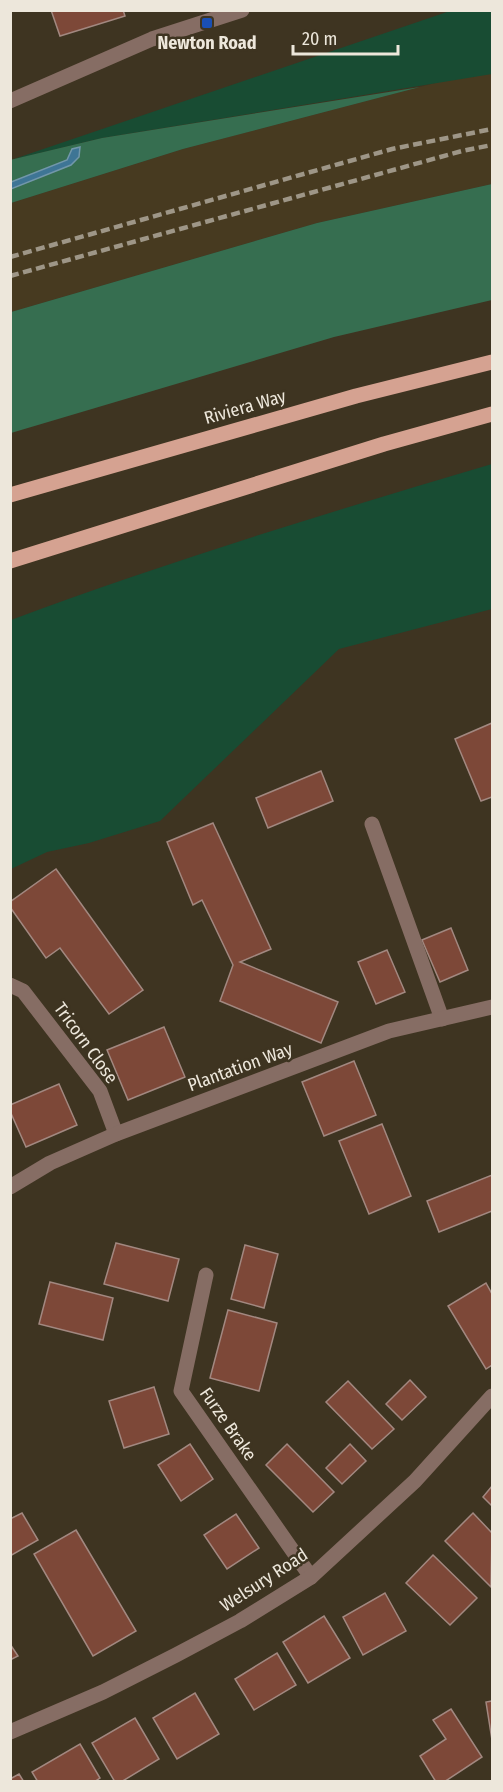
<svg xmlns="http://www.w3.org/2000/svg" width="503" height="1792" font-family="'Fira Sans Condensed',sans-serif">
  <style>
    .built { fill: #473a20 }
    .green { fill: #184c33 }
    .forest { fill: #366e50 }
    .water { fill: #3e7595; stroke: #7297aa; stroke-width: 1.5 }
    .building { fill: #7d4838; stroke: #a28880; stroke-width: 1.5 }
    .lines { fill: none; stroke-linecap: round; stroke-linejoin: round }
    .minor { stroke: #866d64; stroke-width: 15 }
    .major { stroke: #d5a291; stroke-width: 15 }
    .rail { stroke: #9e9687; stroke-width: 4.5; stroke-dasharray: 9 4.5; stroke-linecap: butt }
    .transit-dot { fill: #1a4fb4; stroke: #3e3421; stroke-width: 2 }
    .labels { text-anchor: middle; stroke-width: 5; stroke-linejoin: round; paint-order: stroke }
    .poi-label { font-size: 18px; font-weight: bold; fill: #ede7db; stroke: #3e3421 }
    .street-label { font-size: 18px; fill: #ede7db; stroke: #3e3421 }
  </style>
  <rect width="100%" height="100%" fill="#3e3421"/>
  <polygon class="built" points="492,68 492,184 317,223 11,312 11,203 183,149"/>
  <g class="green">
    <polygon points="450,11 492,11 492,74 102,138 11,160"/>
    <path d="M492,464V609L339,649L160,821L89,843L47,852L11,869V620C169,561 330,512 492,464Z"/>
  </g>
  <g class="forest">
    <polygon points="420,87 183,149 11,203 10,160 102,138"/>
    <polygon points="492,184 492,300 334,337 11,433 11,312 317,223"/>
  </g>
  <polygon class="water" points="80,147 79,157 71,165 11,189 11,182 67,160 72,149"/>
  <g class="building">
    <polygon points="51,10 123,10 125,16 60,36"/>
    <polygon points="492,723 492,797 481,801 455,739"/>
    <polygon points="321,771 333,801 268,828 256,798"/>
    <polygon points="213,823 271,949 240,962 338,1002 321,1043 220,1001 233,965 202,900 193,905 167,842"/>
    <polygon points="56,869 143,990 109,1014 60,948 46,958 10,907 10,902"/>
    <polygon points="451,928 468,970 440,982 422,940"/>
    <polygon points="387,950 405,992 376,1004 358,962"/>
    <polygon points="164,1027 185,1077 128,1100 107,1050"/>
    <polygon points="354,1061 376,1115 324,1136 302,1082"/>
    <polygon points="59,1084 77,1125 26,1147 10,1111 10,1105"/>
    <polygon points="382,1124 411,1196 369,1214 339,1141"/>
    <polygon points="492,1175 492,1211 439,1232 427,1201"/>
    <polygon points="116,1243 179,1259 168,1301 104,1284"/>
    <polygon points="245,1245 278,1254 264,1308 231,1299"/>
    <polygon points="50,1282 113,1298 103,1340 39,1324"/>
    <polygon points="486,1283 492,1294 492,1365 486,1369 448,1306"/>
    <polygon points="228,1310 277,1323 259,1391 210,1378"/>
    <polygon points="410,1380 426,1397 402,1420 386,1404"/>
    <polygon points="348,1381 394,1429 372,1449 326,1402"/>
    <polygon points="154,1387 169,1434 124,1448 109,1401"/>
    <polygon points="190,1444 213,1479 181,1501 158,1465"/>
    <polygon points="287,1444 334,1492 313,1512 266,1465"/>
    <polygon points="350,1444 366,1461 342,1484 326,1468"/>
    <polygon points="492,1486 492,1506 483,1497"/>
    <polygon points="22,1513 38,1540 10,1556 10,1519"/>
    <polygon points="473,1513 492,1533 491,1587 445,1541"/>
    <polygon points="236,1514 259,1548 227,1569 204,1535"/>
    <polygon points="76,1530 136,1631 93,1656 34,1554"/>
    <polygon points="433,1555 477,1598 450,1625 406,1583"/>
    <polygon points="385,1593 406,1631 363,1655 343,1617"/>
    <polygon points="324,1616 350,1658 308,1683 283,1642"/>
    <polygon points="10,1644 18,1656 10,1660"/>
    <polygon points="277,1653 296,1685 254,1710 235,1679"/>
    <polygon points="195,1693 219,1734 177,1759 153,1718"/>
    <polygon points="492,1701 492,1740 486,1702"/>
    <polygon points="451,1709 482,1757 444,1782 436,1782 420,1756 446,1739 433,1720"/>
    <polygon points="135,1718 159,1759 121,1782 115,1782 92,1743"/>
    <polygon points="80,1744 100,1778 94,1782 38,1782 32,1772"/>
    <polygon points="19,1774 24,1782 10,1782 10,1779"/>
  </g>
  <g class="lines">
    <g class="minor">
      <polyline points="10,101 152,39 242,10"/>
      <polyline points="372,824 442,1019"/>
      <polyline points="10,985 23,991 100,1091 116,1134"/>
      <polyline points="10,1187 50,1163 116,1134 389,1031 492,1007"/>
      <polyline points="206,1275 181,1391 311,1577"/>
      <polyline points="10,1732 103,1692 176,1655 240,1621 311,1577 415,1481 492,1396"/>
    </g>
    <g class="major">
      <polyline points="10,495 356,396 492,362"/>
      <polyline points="10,561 384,444 492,414"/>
    </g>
    <g class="rail">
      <polyline points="10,257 392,149 492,129"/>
      <polyline points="10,276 462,151 492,145"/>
    </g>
  </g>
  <rect class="transit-dot" x="201" y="17" width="12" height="12" rx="3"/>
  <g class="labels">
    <g class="poi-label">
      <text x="207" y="49">Newton Road</text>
    </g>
    <g class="street-label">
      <text transform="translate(245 407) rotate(-16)" y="6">Riviera Way</text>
      <text transform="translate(86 1043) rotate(54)" y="6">Tricorn Close</text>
      <text transform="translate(240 1067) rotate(-20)" y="6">Plantation Way</text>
      <text transform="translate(228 1424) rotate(55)" y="6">Furze Brake</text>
      <text transform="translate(264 1580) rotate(-33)" y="6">Welsury Road</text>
    </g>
  </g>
  <rect width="503" height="1792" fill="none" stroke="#ede7db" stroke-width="24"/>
  <path d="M293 45v9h105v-9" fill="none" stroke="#ede7db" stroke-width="3"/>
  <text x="302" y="45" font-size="18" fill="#ede7db" stroke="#3e3421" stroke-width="4.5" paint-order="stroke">20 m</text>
</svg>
